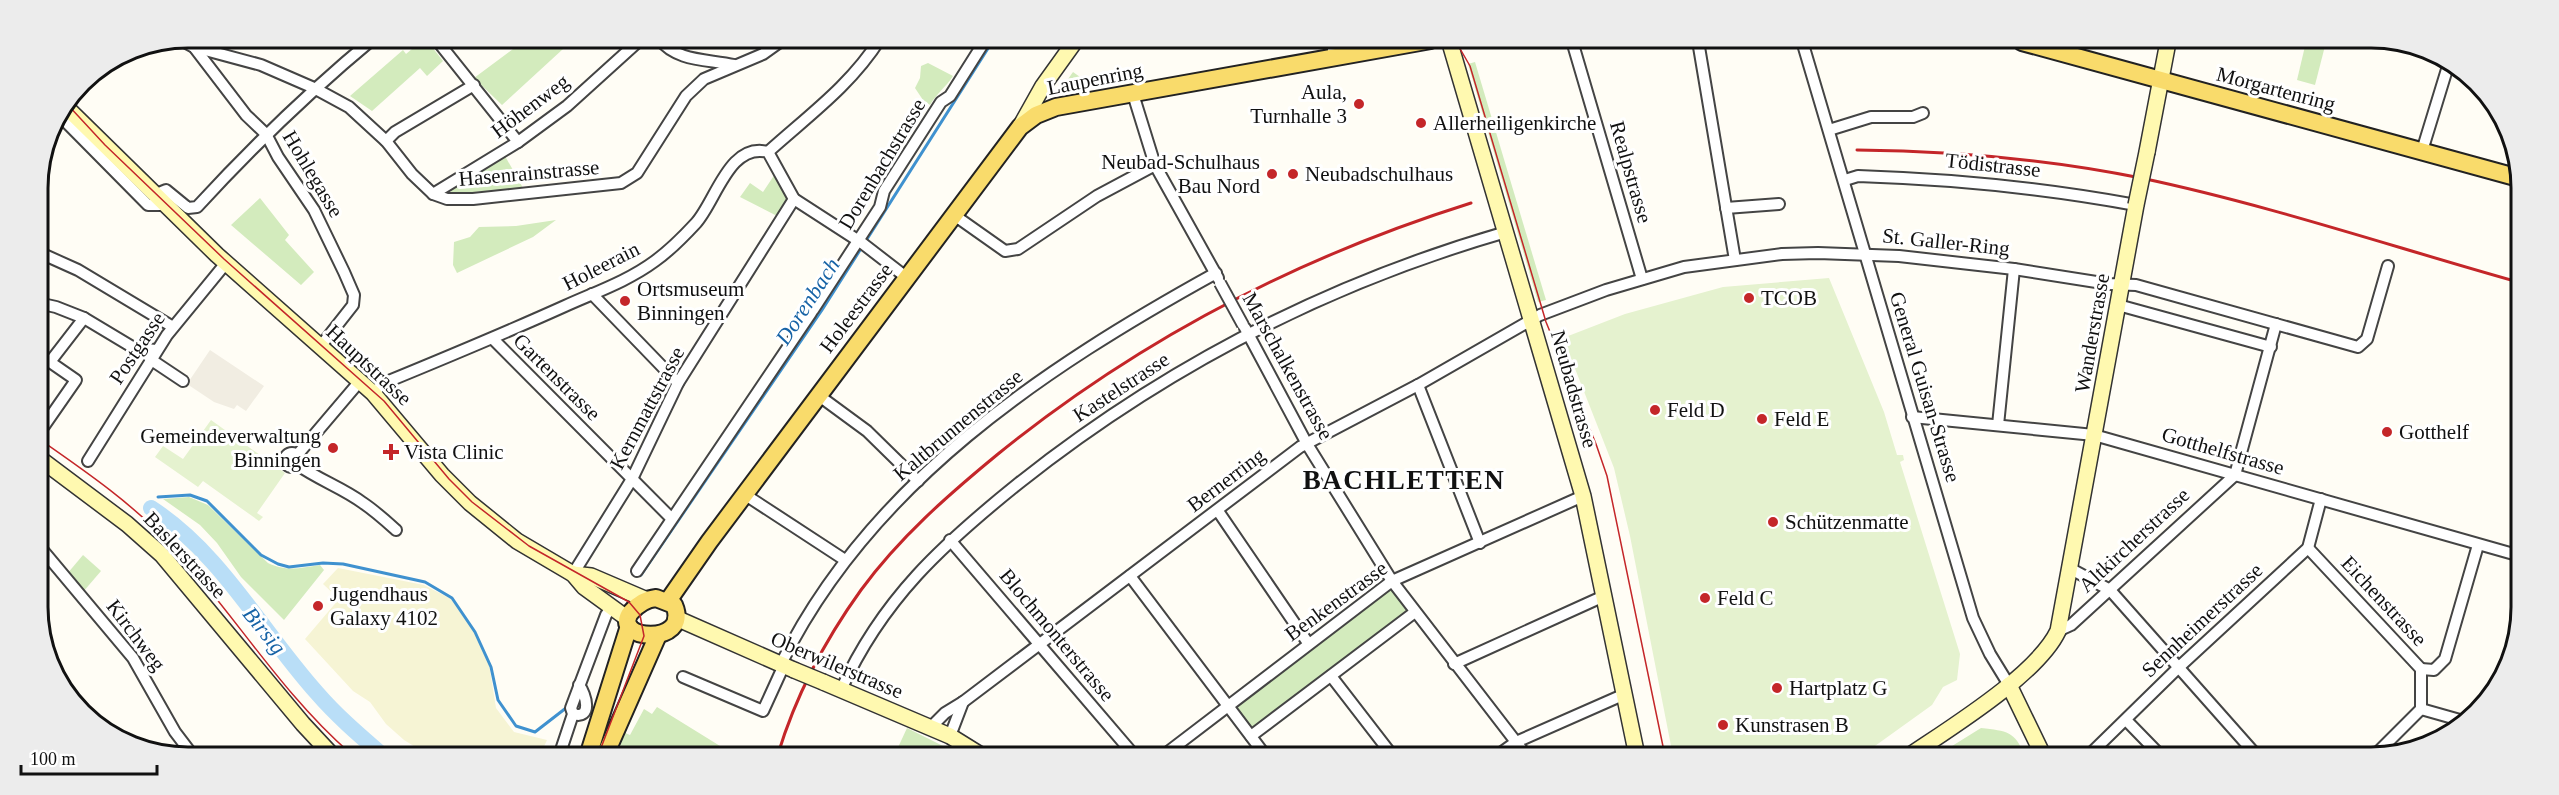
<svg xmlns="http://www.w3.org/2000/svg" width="2559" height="795" font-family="Georgia,serif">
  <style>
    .farmland { fill: #f6f4d4 }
    .green { fill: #d3ebbd }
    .pitch { fill: #e5f2cf }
    .plaza { fill: #f1ede2 }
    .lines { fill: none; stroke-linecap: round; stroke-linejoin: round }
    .stream { stroke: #3f91cf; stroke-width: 3 }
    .river { stroke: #b9def7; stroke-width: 16 }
    .street-casing { stroke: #444; stroke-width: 14 }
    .secondary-casing { stroke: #333; stroke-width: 18 }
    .primary-casing { stroke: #222; stroke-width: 20 }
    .street { stroke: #fff; stroke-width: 10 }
    .secondary { stroke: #fff9b0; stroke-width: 15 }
    .primary { stroke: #f9db6b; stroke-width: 16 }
    .tram { stroke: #c42629; stroke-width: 1.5 }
    .rail { stroke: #c42629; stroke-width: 3 }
    .street-bridge-casing { stroke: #444; stroke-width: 14; stroke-linecap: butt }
    .secondary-bridge-casing { stroke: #333; stroke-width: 18; stroke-linecap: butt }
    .street-bridge { stroke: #fff; stroke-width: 10 }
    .secondary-bridge { stroke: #fff9b0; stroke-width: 15 }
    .poi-dot { fill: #c42629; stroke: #fff; stroke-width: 2 }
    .labels { text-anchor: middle; stroke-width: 6; stroke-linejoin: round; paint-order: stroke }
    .street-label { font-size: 21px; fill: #111; stroke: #fff }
    .poi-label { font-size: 21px; fill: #111; stroke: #fff; text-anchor: start }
    .water-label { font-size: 22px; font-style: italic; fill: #1763a6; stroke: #fff }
    .district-label { font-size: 27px; font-weight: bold; letter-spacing: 1.5px; fill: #111; stroke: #fff }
    .rim { fill: none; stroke: #111; stroke-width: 3 }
  </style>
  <rect width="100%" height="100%" fill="#fffdf5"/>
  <polygon class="farmland" points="338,568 424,585 451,599 474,632 489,664 496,708 514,732 547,740 541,753 425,753 404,740 386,724 370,702 353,691 305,639 339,599 323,584"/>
  <g class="green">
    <polygon points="425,38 443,61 427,76 420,68 372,111 350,96 403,50 406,54"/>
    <polygon points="504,38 575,38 502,105 474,78 513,49"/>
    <polygon points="2306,42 2326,42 2315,85 2297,80"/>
    <polygon points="1475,62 1546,300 1538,302 1468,64"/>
    <path d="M928,63L953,76C946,87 936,94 930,105L923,100L915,88L920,78L921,66Z"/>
    <polygon points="1073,72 1094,87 1055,94 1057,88 1061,89"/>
    <polygon points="505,156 523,188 451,194 450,188"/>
    <polygon points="775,174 788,200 779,217 740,197 750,183 763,192"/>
    <polygon points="260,198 289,235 285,240 314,272 301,285 231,225"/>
    <polygon points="556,220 533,237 457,273 453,265 454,242 470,237 479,227 516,226"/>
    <path d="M189,497L208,505L268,563C286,572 301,568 320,565L324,570L284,620L241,577L217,543L200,525L163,499Z"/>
    <polygon points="83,555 101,571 83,592 67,574"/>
    <polygon points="1391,583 1415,616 1253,739 1229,706"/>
    <polygon points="657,707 733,754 612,753 623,732 630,735 644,709 652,714"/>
    <polygon points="907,728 959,754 895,754"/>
    <path d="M1981,728C2007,731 2015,731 2025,756H1936Z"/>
  </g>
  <g class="pitch">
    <polygon points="1829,278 1884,412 1897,455 1903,455 1904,460 1900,462 1960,654 1957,680 1943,687 1932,705 1861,756 1673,756 1630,536 1614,468 1563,338 1625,314 1723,287"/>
    <polygon points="211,420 285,473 257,513 263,517 259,521 203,481 198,487 155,457 163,446 183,459"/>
  </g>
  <polygon class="plaza" points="210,350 264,386 246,411 237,405 234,409 214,402 187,384"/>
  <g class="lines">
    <g class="stream">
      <polyline points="158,497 190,495 207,501 261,555 278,564 289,567 323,563 343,564 425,582 452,598 475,632 491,667 498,700 516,726 535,732 566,708"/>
      <polyline points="641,575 822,310 994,39"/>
      <polyline points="728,752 731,754"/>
    </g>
    <path class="river" d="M151,508C221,553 262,632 317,693C336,715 358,734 380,753"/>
    <defs>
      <g id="street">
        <polyline points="202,38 194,47 261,65 314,88 349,107 386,141 412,174 433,194 447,199 473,199 621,183 637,173 686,96 704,79 763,54 784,39"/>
        <polyline points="435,38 518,142"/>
        <polyline points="179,39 194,47 246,115 266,134 278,157 314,210 344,272 354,295 353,305 320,347"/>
        <path d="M659,39C677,62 707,59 734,65"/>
        <polyline points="1332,40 1334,58"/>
        <polyline points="1572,41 1642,279"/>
        <polyline points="1698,41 1735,260"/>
        <polyline points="1802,41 1973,618 1990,654 2009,685"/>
        <polyline points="2406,43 2413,44"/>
        <polyline points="1133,94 1155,165 1218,278"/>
        <polyline points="59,115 148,205 165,205"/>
        <polyline points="1829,130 1871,117 1913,117 1923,113"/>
        <polyline points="386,141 395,132 474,85"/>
        <polyline points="2422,151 2448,66"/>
        <path d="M768,152C809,115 850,86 880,39"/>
        <path d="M1845,180L1858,176C1952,179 2044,188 2136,205"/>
        <polyline points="433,194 518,142 567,106 641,39"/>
        <path d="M154,195L166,190L188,208L197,207C253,146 310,91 374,38"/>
        <polyline points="1726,208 1779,204"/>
        <polyline points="954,215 1005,251 1018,249 1097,196 1155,165"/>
        <polyline points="38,252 78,270 173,327"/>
        <polyline points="592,294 678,383"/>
        <polyline points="38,303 56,307 84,318 134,348 156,350"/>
        <polyline points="2118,305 2271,347"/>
        <polyline points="813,310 880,207 884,191 941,102 950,96 986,39"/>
        <polyline points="1245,328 1307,444 1392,581 1526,755"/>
        <polyline points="493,339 671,518"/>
        <polyline points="150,359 183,381"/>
        <polyline points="1418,385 1480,543"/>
        <path d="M373,393L384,383C445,358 505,333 565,306C596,292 628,281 655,261C669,251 684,236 696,223C716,201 729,142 768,152L794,199L862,243L906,277"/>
        <polyline points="818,395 867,431 918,481"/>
        <polyline points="1912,417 2094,435 2517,555"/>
        <polyline points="1998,425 2014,269"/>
        <polyline points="44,426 76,380 50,362 84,318"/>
        <circle cx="292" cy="460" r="7"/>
        <polyline points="298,454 360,381"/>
        <polyline points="88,461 167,335 226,263"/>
        <path d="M298,465C319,480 343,488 363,503C375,511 386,521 396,530"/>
        <polyline points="744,494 845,560"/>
        <polyline points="1218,511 1308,643"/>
        <polyline points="950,540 1134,755"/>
        <polyline points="40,547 133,658 175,732 191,753"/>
        <polyline points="2308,548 2421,669 2421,709"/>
        <polyline points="2071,569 2110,590 2258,757"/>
        <polyline points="637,571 811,313"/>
        <polyline points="573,574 632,479 678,383 794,199"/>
        <polyline points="1130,576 1265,755"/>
        <polyline points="2058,631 2071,625 2235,475 2276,324"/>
        <path d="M781,664C870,483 1044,368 1216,273"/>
        <polyline points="1454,664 1604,596"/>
        <polyline points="2421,669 2434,670 2445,659 2478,545"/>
        <polyline points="1331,676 1392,755"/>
        <polyline points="683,677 763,711 784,665"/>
        <path d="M841,690C882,599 943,544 1019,483C1164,368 1329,283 1506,232"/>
        <polyline points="2421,709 2467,722"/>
        <path d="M573,714C593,720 586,694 579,685"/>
        <polyline points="2126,720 2162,757"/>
        <polyline points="930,728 945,713 963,702 1300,447 1418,385 1540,315 1606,290 1684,267 1782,254 1818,253 1899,256 2014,269 2109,284 2136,285 2358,347 2367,339 2388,266"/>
        <polyline points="950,736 963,702"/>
        <polyline points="1251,736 1415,612"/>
        <polyline points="560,753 573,714 571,708 574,700 606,615 612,606"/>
        <polyline points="1164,755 1392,581 1583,496"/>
        <polyline points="1498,755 1516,742 1625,694"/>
        <polyline points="2087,757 2179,667 2308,548 2321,499"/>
        <polyline points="2373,757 2421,709"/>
      </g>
      <g id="secondary">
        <polyline points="1449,40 1583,496 1637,756"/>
        <polyline points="65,106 217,255 373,393 442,475 470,503 517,541 573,574 584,587 628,619"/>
        <polyline points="1020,127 1043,86 1076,40"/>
        <polyline points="2147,152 2168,42"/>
        <polyline points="39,458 127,524 162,555 303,724 330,753"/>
        <polyline points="573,574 591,576 647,600"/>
        <polyline points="676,618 794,670"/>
        <polyline points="823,682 950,736 979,754"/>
        <polyline points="2009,685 2040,749 2040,756"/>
        <path d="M1909,756C1950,728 2037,675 2058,631L2136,205"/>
      </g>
      <g id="primary">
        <polyline points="2022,42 2519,178"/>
        <path d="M656,598L674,605C692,647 608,640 631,612C638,604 646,599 656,598Z"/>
        <polyline points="668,601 709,542 1020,127 1036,115 1056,107 1431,40"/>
        <polyline points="589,753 629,626"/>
        <polyline points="606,753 658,635"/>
      </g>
    </defs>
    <use href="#street" class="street-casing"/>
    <use href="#secondary" class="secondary-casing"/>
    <use href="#primary" class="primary-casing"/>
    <use href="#street" class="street"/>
    <use href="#secondary" class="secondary"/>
    <use href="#primary" class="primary"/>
    <g class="tram">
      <polyline points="1455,40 1470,66 1546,322 1596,444 1607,476 1665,756"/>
      <polyline points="67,104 105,145 224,259 384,401 449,479 472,502 529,546 629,602 640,615 644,636 599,753"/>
      <path d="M39,439C85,471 133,504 171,545C233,612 281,693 350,753"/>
    </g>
    <g class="rail">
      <path d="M1857,150C1953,151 2048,159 2141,178C2269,205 2393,247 2518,282"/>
      <path d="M778,754C796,695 825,640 861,590C899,538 948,495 998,454C1139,340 1299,257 1471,203"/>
    </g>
    <defs>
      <polyline id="street-bridge" points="1220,283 1243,325"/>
      <g id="secondary-bridge">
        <polyline points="2136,205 2147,152"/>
        <polyline points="794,670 823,682"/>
      </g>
    </defs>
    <use href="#street-bridge" class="street-bridge-casing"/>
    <use href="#secondary-bridge" class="secondary-bridge-casing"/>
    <use href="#street-bridge" class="street-bridge"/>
    <use href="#secondary-bridge" class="secondary-bridge"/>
  </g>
  <g class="poi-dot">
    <circle cx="1359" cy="104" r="6"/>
    <circle cx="1421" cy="123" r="6"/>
    <circle cx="1272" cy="174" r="6"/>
    <circle cx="1293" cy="174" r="6"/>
    <circle cx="1749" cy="298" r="6"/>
    <circle cx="625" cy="301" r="6"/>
    <circle cx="1655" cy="410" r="6"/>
    <circle cx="1762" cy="419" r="6"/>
    <circle cx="2387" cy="432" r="6"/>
    <circle cx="333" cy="448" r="6"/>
    <path d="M388 443h6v6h6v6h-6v6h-6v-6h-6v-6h6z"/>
    <circle cx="1773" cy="522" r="6"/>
    <circle cx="1705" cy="598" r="6"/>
    <circle cx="318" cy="606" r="6"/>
    <circle cx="1777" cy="688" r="6"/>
    <circle cx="1723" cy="725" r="6"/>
  </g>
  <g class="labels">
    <g class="street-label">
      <text transform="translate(1095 79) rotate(-11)" y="7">Laupenring</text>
      <text transform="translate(2276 89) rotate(15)" y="7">Morgartenring</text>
      <text transform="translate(530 106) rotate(-37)" y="7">Höhenweg</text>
      <text transform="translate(882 164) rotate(-59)" y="7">Dorenbachstrasse</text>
      <text transform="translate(1993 165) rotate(6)" y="7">Tödistrasse</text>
      <text transform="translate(1631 172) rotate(74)" y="7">Realpstrasse</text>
      <text transform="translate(529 173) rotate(-5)" y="7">Hasenrainstrasse</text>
      <text transform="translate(313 174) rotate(59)" y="7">Hohlegasse</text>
      <text transform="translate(1946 242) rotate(6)" y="7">St. Galler-Ring</text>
      <text transform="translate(601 266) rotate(-27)" y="7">Holeerain</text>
      <text transform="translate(856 308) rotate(-53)" y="7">Holeestrasse</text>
      <text transform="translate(2092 333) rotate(-80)" y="7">Wanderstrasse</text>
      <text transform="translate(137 348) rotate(-56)" y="7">Postgasse</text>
      <text transform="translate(369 365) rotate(43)" y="7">Hauptstrasse</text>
      <text transform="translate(1288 366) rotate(61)" y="7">Marschalkenstrasse</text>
      <text transform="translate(557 377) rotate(45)" y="7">Gartenstrasse</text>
      <text transform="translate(1121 387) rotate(-33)" y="7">Kastelstrasse</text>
      <text transform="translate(1925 387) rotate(73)" y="7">General Guisan-Strasse</text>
      <text transform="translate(1574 389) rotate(74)" y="7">Neubadstrasse</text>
      <text transform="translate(647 408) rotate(-62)" y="7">Kernmattstrasse</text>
      <text transform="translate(958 425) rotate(-40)" y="7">Kaltbrunnenstrasse</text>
      <text transform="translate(2223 451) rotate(16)" y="7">Gotthelfstrasse</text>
      <text transform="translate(1226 480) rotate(-37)" y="7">Bernerring</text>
      <text transform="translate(2134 540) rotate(-43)" y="7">Altkircherstrasse</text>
      <text transform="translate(185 555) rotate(47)" y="7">Baslerstrasse</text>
      <text transform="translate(1336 601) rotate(-36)" y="7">Benkenstrasse</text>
      <text transform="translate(2384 601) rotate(47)" y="7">Eichenstrasse</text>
      <text transform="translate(2202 620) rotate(-43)" y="7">Sennheimerstrasse</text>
      <text transform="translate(136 635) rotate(53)" y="7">Kirchweg</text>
      <text transform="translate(1057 635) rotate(50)" y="7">Blochmonterstrasse</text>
      <text transform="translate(837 665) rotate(23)" y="7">Oberwilerstrasse</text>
    </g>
    <g class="poi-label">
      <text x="1347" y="99" text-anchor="end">Aula,<tspan x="1347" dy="24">Turnhalle 3</tspan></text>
      <text x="1433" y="130">Allerheiligenkirche</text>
      <text x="1260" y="169" text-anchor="end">Neubad-Schulhaus<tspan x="1260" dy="24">Bau Nord</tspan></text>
      <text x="1305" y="181">Neubadschulhaus</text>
      <text x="637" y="296">Ortsmuseum<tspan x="637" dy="24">Binningen</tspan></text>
      <text x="1761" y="305">TCOB</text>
      <text x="1667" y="417">Feld D</text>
      <text x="1774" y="426">Feld E</text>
      <text x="2399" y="439">Gotthelf</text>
      <text x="321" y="443" text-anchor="end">Gemeindeverwaltung<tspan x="321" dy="24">Binningen</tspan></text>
      <text x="404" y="459">Vista Clinic</text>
      <text x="1785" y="529">Schützenmatte</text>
      <text x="330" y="601">Jugendhaus<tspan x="330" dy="24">Galaxy 4102</tspan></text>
      <text x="1717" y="605">Feld C</text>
      <text x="1789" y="695">Hartplatz G</text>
      <text x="1735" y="732">Kunstrasen B</text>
    </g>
    <g class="water-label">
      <text transform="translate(807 301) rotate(-57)" y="8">Dorenbach</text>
      <text transform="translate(265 630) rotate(51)" y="8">Birsig</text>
    </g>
    <g class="district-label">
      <text x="1404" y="489">BACHLETTEN</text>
    </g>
  </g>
  <path d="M0 0H2559V795H0ZM188 48H2371A140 140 0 0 1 2511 188V607A140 140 0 0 1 2371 747H188A140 140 0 0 1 48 607V188A140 140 0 0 1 188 48Z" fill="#ececec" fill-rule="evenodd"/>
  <path class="rim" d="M188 48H2371A140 140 0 0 1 2511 188V607A140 140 0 0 1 2371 747H188A140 140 0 0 1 48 607V188A140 140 0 0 1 188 48Z"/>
  <path d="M21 765v9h136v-9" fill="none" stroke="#111111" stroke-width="3"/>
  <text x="30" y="765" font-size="18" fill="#111111" stroke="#ffffff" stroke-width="4.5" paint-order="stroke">100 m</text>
</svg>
